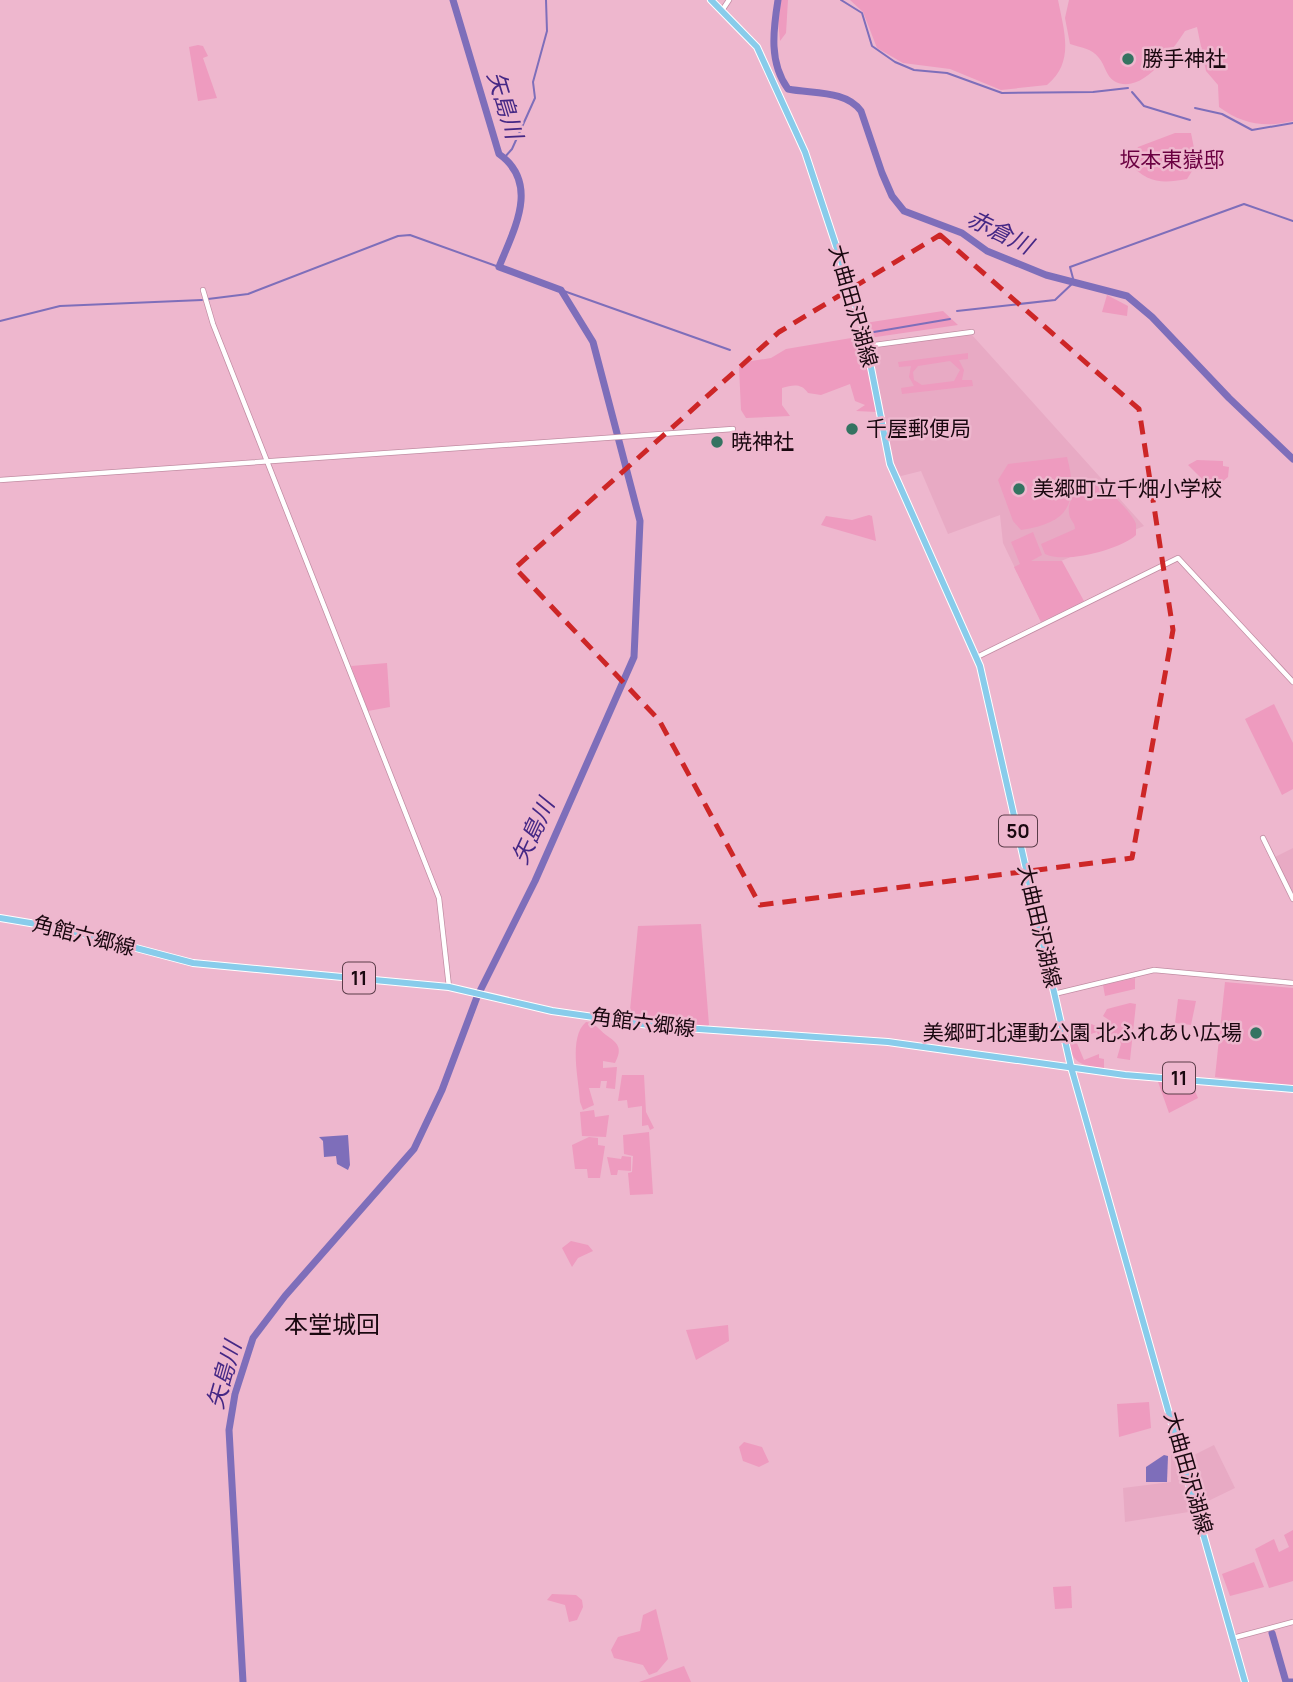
<svg xmlns="http://www.w3.org/2000/svg" width="1293" height="1682" font-family="Manrope,'Noto Sans JP',sans-serif">
  <style>
    .built { fill: #e8aac4 }
    .green { fill: #ee9bbf; fill-rule: evenodd }
    .water { fill: #7e6eba }
    .lines { fill: none; stroke-linecap: round; stroke-linejoin: round }
    .stream { stroke: #7e6eba; stroke-width: 2 }
    .river { stroke: #7e6eba; stroke-width: 7 }
    .minor-casing { stroke: #c18da3; stroke-width: 6 }
    .major-casing { stroke: #fff; stroke-width: 8 }
    .minor { stroke: #fff; stroke-width: 4.5 }
    .major { stroke: #88cceb; stroke-width: 6 }
    .marked { fill: none; stroke: #cd2627; stroke-width: 5; stroke-dasharray: 14 9; stroke-linejoin: round }
    .poi-dot { fill: #347361; stroke: #eeb7ce; stroke-width: 2.5 }
    .labels { text-anchor: middle; stroke-width: 5; stroke-linejoin: round; paint-order: stroke }
    .shield { fill: #eeb7ce; stroke: #5a3c49; stroke-width: 2 }
    .shield-label { font-size: 19px; font-weight: bold; fill: #1a0810 }
    .poi-label { font-size: 21px; fill: #1a0810; stroke: #eeb7ce; text-anchor: start }
    .park-label { font-size: 21px; fill: #6b0041; stroke: #eeb7ce }
    .street-label { font-size: 21px; fill: #1a0810; stroke: #eeb7ce }
    .water-label { font-size: 23px; font-style: italic; fill: #452885; stroke: #eeb7ce }
    .quarter-label { font-size: 24px; fill: #1a0810; stroke: #eeb7ce }
  </style>
  <rect width="100%" height="100%" fill="#eeb7ce"/>
  <g class="built">
    <polygon points="972,335 1144,526 1061,561 1084,604 1041,622 1003,543 1000,515 948,534 921,471 901,476 896,473 871,347"/>
    <polygon points="1293,848 1293,894 1275,857"/>
    <polygon points="1214,1445 1235,1488 1200,1505 1188,1458"/>
    <polygon points="1179,1449 1195,1511 1125,1522 1123,1488 1171,1482 1171,1455"/>
  </g>
  <g class="green">
    <polygon points="776,0 788,0 786,33 780,41"/>
    <path d="M850,0H1058C1064,31 1075,62 1047,85L1001,90L950,69L903,63L877,48L863,12Z"/>
    <path d="M1069,0H1293V121C1265,128 1242,124 1219,107L1218,85L1206,71L1197,27L1185,31C1173,49 1142,97 1114,81C1106,76 1105,65 1099,58C1092,48 1081,48 1070,44L1065,18Z"/>
    <polygon points="198,45 203,46 208,56 203,58 217,98 198,101 189,47"/>
    <path d="M1175,133H1191L1197,163L1187,179C1161,184 1148,183 1129,163L1138,147Z"/>
    <polygon points="1107,295 1128,306 1127,316 1102,312"/>
    <polygon points="943,311 958,325 869,338 865,323"/>
    <path d="M863,336L877,412L856,411L865,405L855,401L850,384L821,395L808,393C801,383 793,385 782,388V405L790,416L746,418L741,410L739,367L745,362L771,358L786,349Z"/>
    <path d="M968,353V359L959,360L964,370L962,380H972L973,386L902,394L901,388L914,386L909,377L911,366L899,367L898,362ZM950,361L960,370L954,381L922,385L914,380L913,372L918,366Z"/>
    <path d="M1067,457C1079,503 1069,523 1021,530L1013,521L998,480L1008,464Z"/>
    <polygon points="1197,460 1223,461 1223,466 1229,467 1228,477 1216,487 1205,482 1188,465"/>
    <path d="M1090,481C1101,481 1133,513 1136,524C1136,525 1136,534 1136,535C1120,550 1064,564 1045,554L1041,544L1075,529C1075,522 1070,521 1069,513C1067,500 1079,486 1090,481Z"/>
    <polygon points="869,515 872,516 876,541 821,525 826,516 852,520"/>
    <polygon points="1033,532 1042,555 1031,561 1062,561 1084,601 1041,622 1014,567 1020,564 1011,542"/>
    <polygon points="387,663 390,707 368,711 351,666"/>
    <polygon points="1274,704 1293,743 1293,789 1282,795 1245,719"/>
    <polygon points="701,924 709,1025 704,1029 629,1021 638,926"/>
    <polygon points="1135,978 1135,989 1105,996 1103,985"/>
    <polygon points="1225,982 1293,988 1293,1086 1215,1077"/>
    <polygon points="1178,999 1196,1001 1191,1025 1175,1023"/>
    <polygon points="1130,1003 1136,1004 1130,1060 1117,1058 1121,1044 1117,1033 1099,1038 1097,1032 1079,1038 1076,1030 1088,1027 1089,1023 1103,1029 1109,1020 1103,1016 1107,1009"/>
    <path d="M586,1022C596,1023 598,1029 606,1035C618,1043 623,1048 615,1063L603,1061V1068L617,1067L615,1089L606,1088L607,1081H601L600,1088H589L594,1105L583,1110L580,1102C579,1080 568,1037 586,1022Z"/>
    <path d="M1067,1027L1070,1037L1074,1036L1084,1060L1099,1054V1058L1104,1059V1068C1071,1065 1072,1058 1064,1028Z"/>
    <polygon points="622,1075 644,1075 646,1112 654,1128 650,1130 648,1125 642,1126 642,1106 628,1108 627,1100 618,1101"/>
    <polygon points="1157,1079 1176,1080 1177,1094 1194,1089 1198,1098 1169,1113"/>
    <polygon points="594,1110 595,1117 609,1115 606,1137 582,1136 580,1112"/>
    <polygon points="649,1132 653,1194 630,1195 628,1173 632,1172 633,1156 624,1154 623,1135"/>
    <polygon points="589,1137 598,1138 598,1145 605,1146 600,1178 588,1178 587,1169 575,1169 572,1145"/>
    <polygon points="622,1156 631,1157 631,1171 618,1170 617,1175 611,1175 607,1157 621,1159"/>
    <polygon points="571,1241 588,1245 593,1251 578,1258 572,1267 562,1248"/>
    <polygon points="728,1325 729,1341 696,1360 686,1330"/>
    <polygon points="1149,1402 1151,1428 1119,1437 1117,1404"/>
    <polygon points="744,1442 762,1447 769,1462 759,1467 743,1461 739,1447"/>
    <polygon points="1293,1530 1293,1581 1269,1588 1255,1549 1274,1539 1279,1552 1289,1547 1284,1535"/>
    <polygon points="1254,1562 1264,1587 1230,1596 1222,1574"/>
    <polygon points="1071,1586 1072,1608 1055,1609 1053,1587"/>
    <polygon points="552,1594 576,1595 582,1600 583,1607 577,1620 569,1622 565,1605 547,1600"/>
    <polygon points="656,1609 668,1659 657,1672 649,1675 643,1665 614,1658 611,1650 618,1637 640,1631 643,1615"/>
    <polygon points="684,1666 691,1682 639,1682"/>
  </g>
  <g class="water">
    <polygon points="348,1135 350,1165 348,1170 337,1164 336,1156 324,1157 323,1141 319,1137"/>
    <polygon points="1164,1455 1168,1456 1167,1482 1146,1482 1146,1467"/>
  </g>
  <g class="lines">
    <g class="stream">
      <polyline points="841,0 862,13 872,46 895,62 914,70 947,73 1002,93 1093,92 1128,88"/>
      <polyline points="1132,92 1144,106 1190,120"/>
      <polyline points="1195,108 1222,114 1252,130 1293,123"/>
      <polyline points="504,158 512,149 535,98 533,82 547,31 546,0"/>
      <polyline points="561,290 730,350"/>
      <polyline points="208,299 248,294 398,236 410,235 499,267"/>
      <polyline points="957,311 1055,300 1074,282 1070,267 1244,204 1293,221"/>
      <polyline points="0,321 60,306 202,300"/>
      <polyline points="868,333 950,319"/>
    </g>
    <g class="river">
      <path d="M778,0C773,31 769,63 788,89C813,94 846,90 861,111L882,173L892,196L904,211L962,233L987,251L1046,275L1127,296L1152,317L1229,398L1293,459"/>
      <polyline points="1272,1633 1286,1682 1293,1682"/>
      <path d="M243,1682L229,1430L235,1394L253,1338L285,1296L414,1149L442,1090L477,997L535,881L634,657L640,521L593,342L561,290L499,267C513,231 541,184 499,154L453,0"/>
    </g>
    <defs>
      <g id="minor">
        <polyline points="723,9 729,0"/>
        <polyline points="203,290 213,324 439,898 449,987"/>
        <polyline points="867,346 972,332"/>
        <polyline points="0,480 733,429"/>
        <polyline points="977,657 1178,558 1293,682"/>
        <polyline points="1263,838 1293,899"/>
        <polyline points="1054,994 1154,970 1293,983"/>
        <polyline points="1233,1638 1293,1622"/>
      </g>
      <g id="major">
        <polyline points="711,0 757,47 805,152 863,327 890,464 980,666 1071,1067 1245,1682"/>
        <polyline points="0,918 60,928 193,963 449,987 552,1011 656,1026 888,1042 1125,1075 1293,1089"/>
      </g>
    </defs>
    <use href="#minor" class="minor-casing"/>
    <use href="#major" class="major-casing"/>
    <use href="#minor" class="minor"/>
    <use href="#major" class="major"/>
  </g>
  <path class="marked" d="M940,235L1139,409L1173,630L1132,858L760,905L659,720L515,568L779,332Z"/>
  <g class="poi-dot">
    <circle cx="1128" cy="59" r="7"/>
    <circle cx="852" cy="429" r="7"/>
    <circle cx="717" cy="442" r="7"/>
    <circle cx="1019" cy="489" r="7"/>
    <circle cx="1256" cy="1033" r="7"/>
  </g>
  <g class="labels">
    <g class="shield">
      <rect x="999" y="815.5" width="38" height="31" rx="5"/>
      <rect x="343" y="962.5" width="32" height="31" rx="5"/>
      <rect x="1163" y="1062.5" width="32" height="31" rx="5"/>
    </g>
    <g class="shield-label">
      <text x="1018" y="838">50</text>
      <text x="359" y="985">11</text>
      <text x="1179" y="1085">11</text>
    </g>
    <g class="poi-label">
      <text x="1142" y="66">勝手神社</text>
      <text x="866" y="436">千屋郵便局</text>
      <text x="731" y="449">暁神社</text>
      <text x="1033" y="496">美郷町立千畑小学校</text>
      <text x="1242" y="1040" text-anchor="end">美郷町北運動公園 北ふれあい広場</text>
    </g>
    <g class="park-label">
      <text x="1172" y="167">坂本東嶽邸</text>
    </g>
    <g class="street-label">
      <text transform="translate(853 306) rotate(74)" y="7">大曲田沢湖線</text>
      <text transform="translate(1039 926) rotate(77)" y="7">大曲田沢湖線</text>
      <text transform="translate(84 936) rotate(14)" y="7">角館六郷線</text>
      <text transform="translate(643 1023) rotate(7)" y="7">角館六郷線</text>
      <text transform="translate(1188 1473) rotate(74)" y="7">大曲田沢湖線</text>
    </g>
    <g class="water-label">
      <text transform="translate(505 105) rotate(73)" y="8">矢島川</text>
      <text transform="translate(1000 232) rotate(26)" y="8">赤倉川</text>
      <text transform="translate(533 831) rotate(-65)" y="8">矢島川</text>
      <text transform="translate(224 1375) rotate(-74)" y="8">矢島川</text>
    </g>
    <g class="quarter-label">
      <text x="332" y="1333">本堂城回</text>
    </g>
  </g>
</svg>
